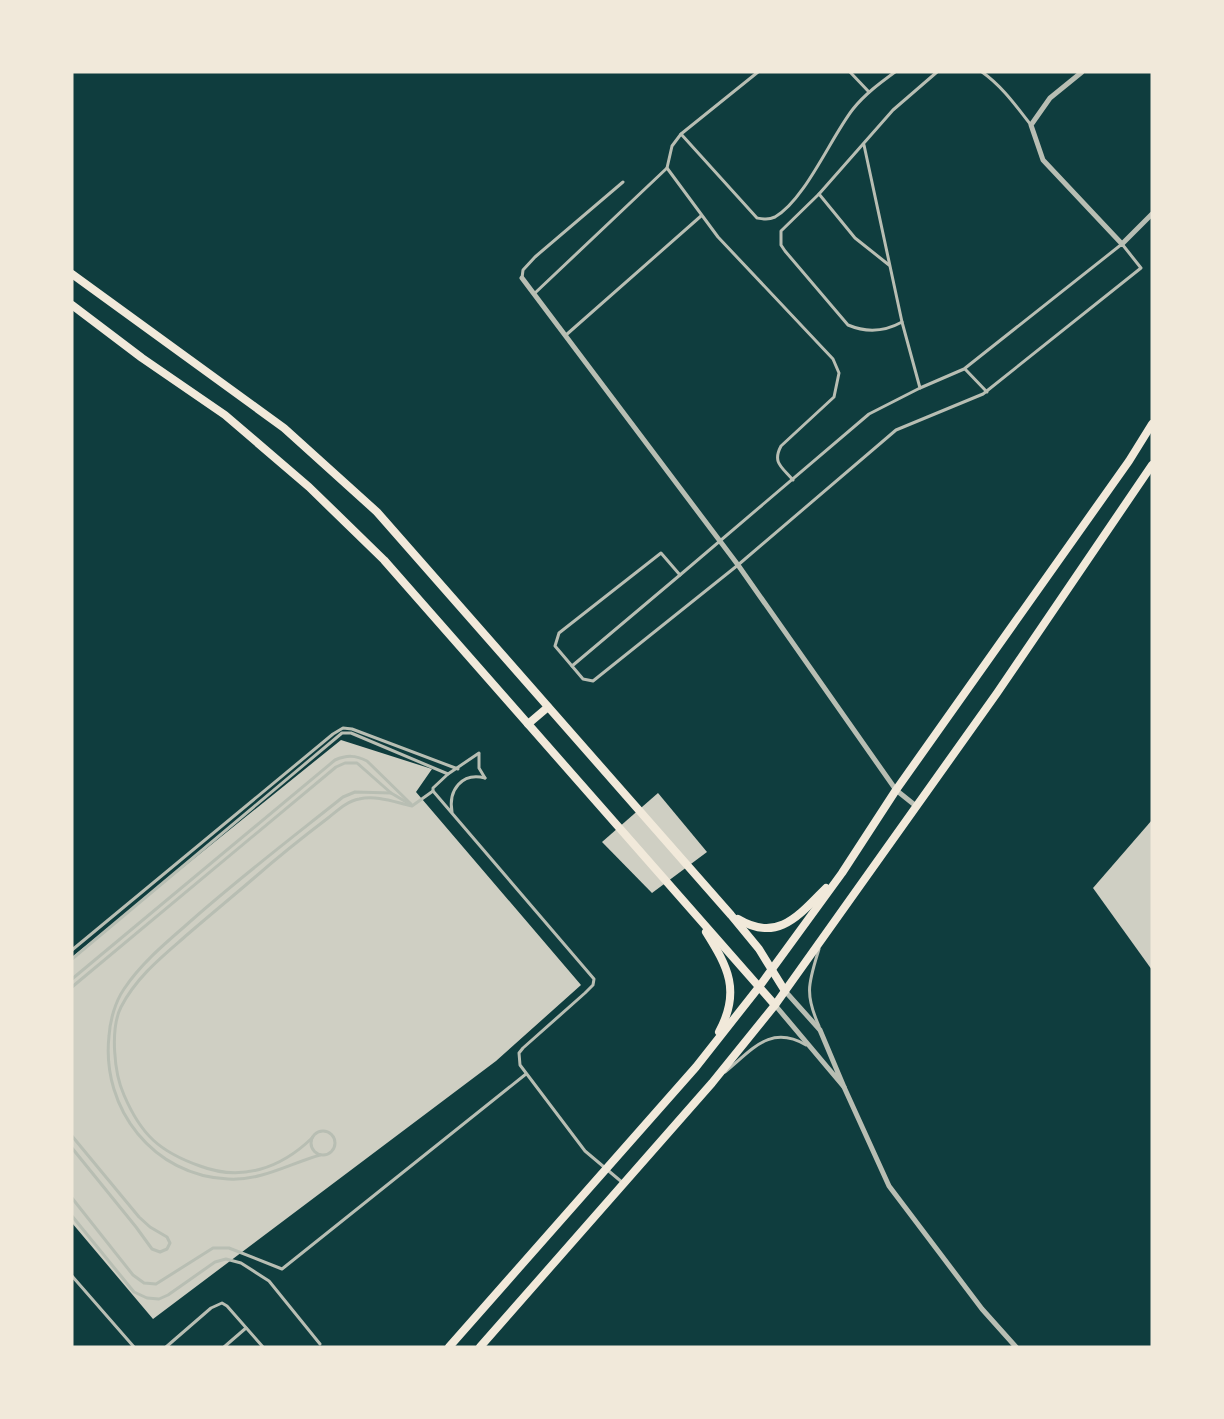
<svg xmlns="http://www.w3.org/2000/svg" width="1224" height="1419" font-family="'Crimson Pro',serif">
  <style>
    .building { fill: #cfcfc3 }
    .lines { fill: none; stroke-linecap: round; stroke-linejoin: round }
    .service { stroke: #b8beb3; stroke-width: 3 }
    .minor { stroke: #b8beb3; stroke-width: 5 }
    .secondary { stroke: #f1e9da; stroke-width: 8 }
  </style>
  <rect width="100%" height="100%" fill="#0f3d3e"/>
  <g class="building">
    <polygon points="341,740 432,769 416,792 581,985 496,1061 153,1319 72,1223 72,957"/>
    <polygon points="658,793 707,852 652,893 602,842"/>
    <polygon points="1152,820 1152,970 1093,888"/>
  </g>
  <g class="lines">
    <g class="service">
      <path d="M758,72L681,134L672,146L667,168L718,237L833,359L839,373L834,397L781,446C772,463 782,467 793,480"/>
      <polyline points="850,72 869,92"/>
      <path d="M982,72C1002,86 1016,106 1031,125"/>
      <path d="M681,134L757,218C763,219 768,220 775,217C805,200 831,137 853,109C865,94 880,83 895,72"/>
      <polyline points="864,145 902,322"/>
      <polyline points="819,194 855,238 889,265"/>
      <polygon points="1122,244 1141,268 983,394 896,430 738,565 593,681 583,679 555,646 559,633 661,553 680,575 869,414 920,388 964,369"/>
      <polyline points="522,278 523,270 535,257 623,182"/>
      <polyline points="535,293 667,168"/>
      <polyline points="566,335 701,216"/>
      <polyline points="965,369 987,392"/>
      <path d="M920,388L902,322C884,332 867,333 848,325L785,251L781,245V231L819,194L893,110L937,72"/>
      <polyline points="572,666 680,575"/>
      <polyline points="479,753 448,774 433,788 433,791 594,979 593,985 585,993 523,1048 519,1053 520,1065 585,1151 623,1183"/>
      <polyline points="479,754 479,768 485,778"/>
      <path d="M452,812C448,790 462,772 485,778"/>
      <polyline points="72,950 333,734 343,728 352,729 458,769"/>
      <polyline points="72,959 342,733 351,733 448,774"/>
      <path d="M72,979L335,760C347,755 355,755 367,761L411,804"/>
      <polyline points="72,987 336,767 345,763 357,763 391,793 408,803"/>
      <path d="M819,1026C804,993 809,982 819,949"/>
      <path d="M725,1072C752,1050 770,1024 806,1045"/>
      <circle cx="323" cy="1143" r="12"/>
      <polyline points="72,1136 139,1217 150,1227 167,1237 170,1243 167,1249 160,1252 152,1249 136,1227 72,1148"/>
      <path d="M312,1138C281,1168 242,1182 200,1166C160,1152 141,1135 124,1095C114,1073 110,1029 121,1007C137,976 163,956 188,934C210,915 232,897 254,878C278,857 303,837 328,818C337,811 347,801 359,799C377,795 394,802 412,806L433,791"/>
      <path d="M320,1155C289,1164 261,1181 228,1179C154,1176 101,1109 109,1036C110,1021 115,1002 124,989C140,965 162,946 184,927C235,881 289,840 343,797L355,792L391,793"/>
      <polyline points="72,1198 133,1275 144,1283 156,1284 213,1248 229,1248 282,1269 526,1074"/>
      <polyline points="72,1216 134,1292 147,1298 159,1299 168,1295 215,1262 226,1259 241,1263 269,1281 320,1344"/>
      <polyline points="72,1276 134,1347"/>
      <polyline points="166,1347 211,1308 222,1303 227,1306 263,1347"/>
      <polyline points="224,1347 246,1328"/>
    </g>
    <g class="minor">
      <polyline points="1082,72 1050,98 1031,125 1043,160 1122,244 1152,214"/>
      <polyline points="522,278 738,565 896,790 916,806"/>
      <polyline points="775,1005 844,1087 820,1030 785,991"/>
      <polyline points="844,1087 889,1186 982,1309 1016,1347"/>
    </g>
    <g class="secondary">
      <polyline points="72,274 284,428 377,512 731,915 759,949 785,991"/>
      <polyline points="72,305 142,358 225,415 309,487 384,560 775,1005"/>
      <polyline points="528,724 548,707"/>
      <path d="M738,919C778,943 799,915 826,888"/>
      <path d="M706,932C728,967 741,991 719,1032"/>
      <polyline points="449,1347 696,1067 759,987 842,873 896,790 1129,461 1152,424"/>
      <polyline points="480,1347 712,1083 775,1005 997,693 1152,465"/>
    </g>
  </g>
  <rect width="1224" height="1419" fill="none" stroke="#f1e9da" stroke-width="147"/>
</svg>
